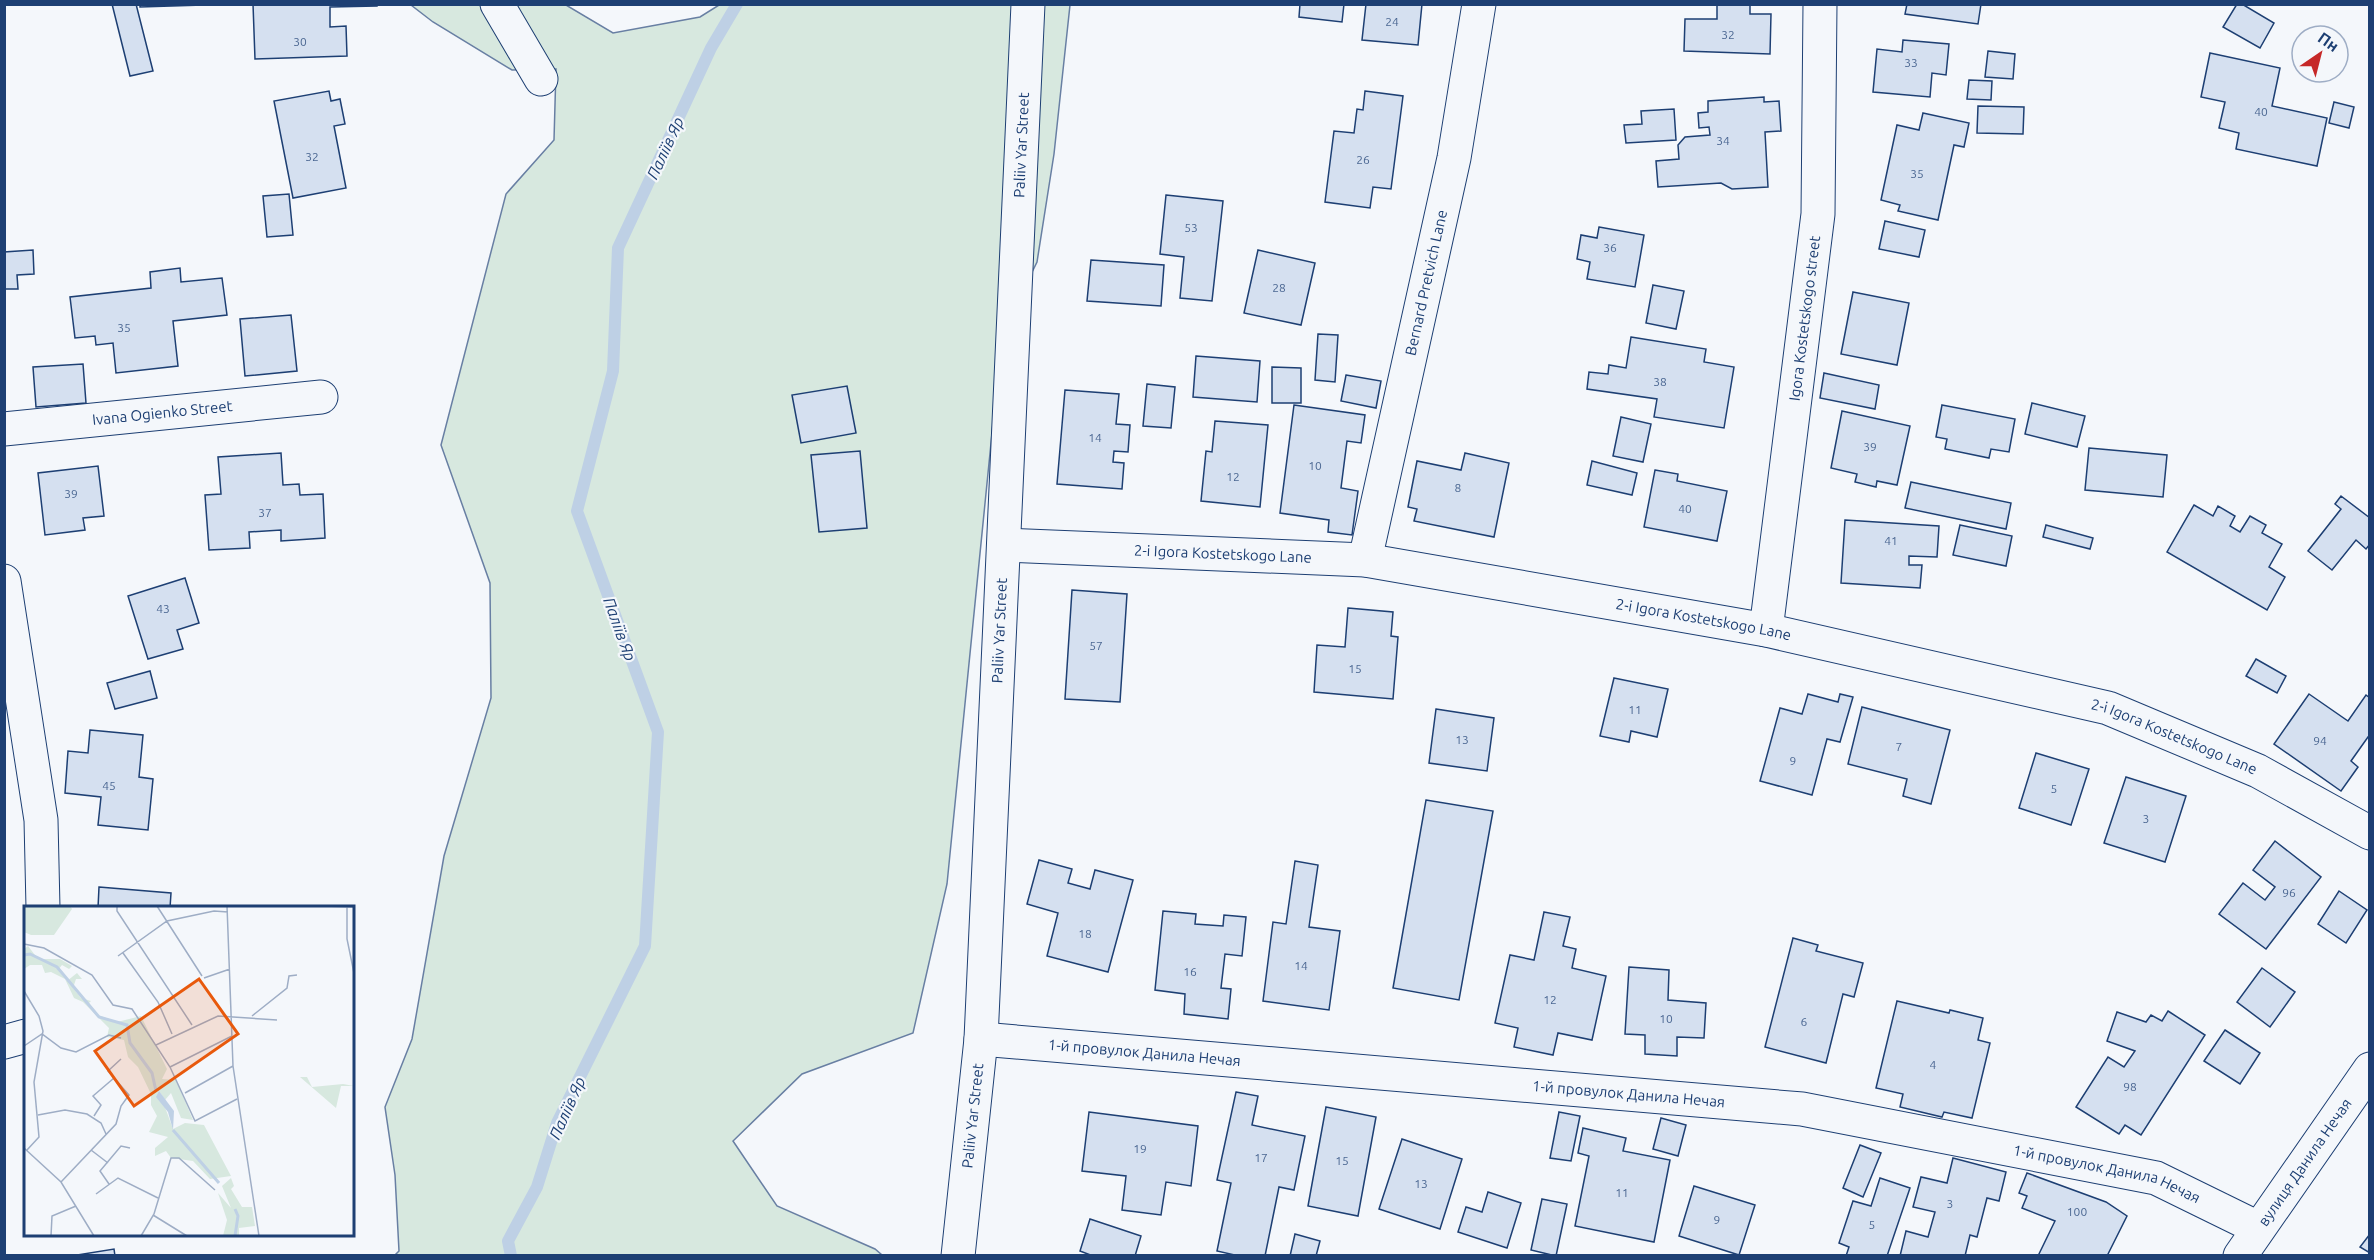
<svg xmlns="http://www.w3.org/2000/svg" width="2374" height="1260" font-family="Ubuntu,sans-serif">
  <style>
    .green { fill: #d7e8df; stroke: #687fa3; stroke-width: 1.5 }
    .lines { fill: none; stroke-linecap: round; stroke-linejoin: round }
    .stream { stroke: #bed0e5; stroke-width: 12 }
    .building { fill: #d5e0f0; stroke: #1d3f73; stroke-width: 1.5 }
    .street-casing { stroke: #1d3f73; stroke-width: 35 }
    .secondary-casing { stroke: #1d3f73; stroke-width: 35 }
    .street { stroke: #f4f7fb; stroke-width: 33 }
    .secondary { stroke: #f4f7fb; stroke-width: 33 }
    .labels { text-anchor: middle; stroke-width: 4.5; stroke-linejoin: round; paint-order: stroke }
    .number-label { font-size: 12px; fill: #4b6792 }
    .street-label { font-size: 15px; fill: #1d3f73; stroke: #f4f7fb }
    .water-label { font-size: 16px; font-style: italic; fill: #1d3f73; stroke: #f4f7fb }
    .inset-river { fill: none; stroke: #bed0e5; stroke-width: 3 }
    .inset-road { fill: none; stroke: #9eadc5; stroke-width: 1.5 }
    .view { fill: #e8590c; fill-opacity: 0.15; stroke: #e8590c; stroke-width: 3 }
    .inset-edge { fill: none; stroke: #1d3f73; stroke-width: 3 }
  </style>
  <rect width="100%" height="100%" fill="#f4f7fb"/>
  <polygon class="green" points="411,5 566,5 613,33 700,17 719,5 1070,5 1054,154 1037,262 1002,333 947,884 913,1033 802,1074 733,1141 777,1206 875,1249 882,1255 395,1255 399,1251 395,1175 385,1107 412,1039 444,856 491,698 490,583 441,445 506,194 554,140 556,69 512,70 433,22"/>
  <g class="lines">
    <polyline class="stream" points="511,1256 508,1241 537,1187 557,1123 645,946 658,732 577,511 613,371 618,248 711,48 737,4"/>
  </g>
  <g class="building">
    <polygon points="112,4 136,4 153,71 130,76"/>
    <polygon points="140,4 203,4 203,5 140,7"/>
    <polygon points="253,4 377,4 377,6 330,7 330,27 346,26 347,56 255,59"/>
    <polygon points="1300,4 1344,4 1342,22 1299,17"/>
    <polygon points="1366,4 1422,4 1418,45 1362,40"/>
    <polygon points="1717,4 1750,4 1750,14 1771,14 1770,54 1684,51 1685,19 1717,19"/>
    <polygon points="1907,4 1981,4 1978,24 1905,14"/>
    <polygon points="2237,4 2242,4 2274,23 2260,48 2223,27"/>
    <polygon points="1903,40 1949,44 1946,75 1932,73 1930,97 1873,92 1877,49 1902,52"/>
    <polygon points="1988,51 2015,54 2013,79 1985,77"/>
    <polygon points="2210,53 2280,68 2272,106 2327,118 2317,166 2236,149 2239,133 2219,128 2225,102 2201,97"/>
    <polygon points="1969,80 1992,81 1991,100 1967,99"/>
    <polygon points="329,91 331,101 340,99 345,124 334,126 346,188 293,198 274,101"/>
    <polygon points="1365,91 1403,96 1391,189 1373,187 1370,208 1325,202 1334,131 1354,133 1357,109 1363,110"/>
    <polygon points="1764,97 1764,102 1779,101 1781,131 1765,132 1768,187 1732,189 1721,183 1658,187 1656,161 1679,159 1678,145 1685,137 1710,135 1709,127 1699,128 1698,113 1708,112 1708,101"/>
    <polygon points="2334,102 2354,107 2349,128 2329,123"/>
    <polygon points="1978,106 2024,107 2023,134 1977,133"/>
    <polygon points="1674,109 1676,140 1626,143 1624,125 1642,124 1641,111"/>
    <polygon points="1923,113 1969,123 1964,147 1954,145 1938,220 1898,211 1900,205 1881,200 1897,125 1919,130"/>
    <polygon points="289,194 293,235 267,237 263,196"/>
    <polygon points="1166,195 1223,201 1212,301 1180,298 1184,257 1160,254"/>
    <polygon points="1885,221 1925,230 1919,257 1879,249"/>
    <polygon points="1599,227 1644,235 1635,287 1587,279 1590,262 1577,259 1581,235 1597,238"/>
    <polygon points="33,250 34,274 17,275 18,289 4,289 4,252"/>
    <polygon points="1258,250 1315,263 1301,325 1244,313"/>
    <polygon points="1091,260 1164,265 1161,306 1087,301"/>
    <polygon points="180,268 181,282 222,278 227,315 173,321 178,366 116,373 113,343 96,345 95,336 75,338 70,297 151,288 150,272"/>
    <polygon points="1653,285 1684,291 1676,329 1646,323"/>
    <polygon points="1853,292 1909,303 1897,365 1841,354"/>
    <polygon points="291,315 297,371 245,376 240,319"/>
    <polygon points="1318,334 1338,335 1335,382 1315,380"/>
    <polygon points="1631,337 1706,349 1704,362 1734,367 1724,428 1654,417 1657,399 1587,389 1589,372 1608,374 1609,365 1626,368"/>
    <polygon points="1196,356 1260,361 1257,402 1193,397"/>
    <polygon points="83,364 86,403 36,407 33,367"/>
    <polygon points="1272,367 1301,368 1301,403 1272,403"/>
    <polygon points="1824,373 1879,385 1875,409 1820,398"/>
    <polygon points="1346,375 1381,381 1376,408 1341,401"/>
    <polygon points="1147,384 1175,387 1171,428 1143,426"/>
    <polygon points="847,386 856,433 801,443 792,395"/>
    <polygon points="1065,390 1119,394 1116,424 1130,425 1128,452 1114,451 1113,462 1124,463 1122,489 1057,484"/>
    <polygon points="2032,403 2085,416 2077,447 2025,434"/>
    <polygon points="1294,405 1365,415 1361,443 1347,441 1341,488 1358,491 1352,535 1328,532 1329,520 1280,513"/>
    <polygon points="1942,405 2015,419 2009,452 1991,449 1989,458 1945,449 1947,439 1936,437"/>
    <polygon points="1842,411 1910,426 1897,485 1877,481 1876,487 1855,482 1857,474 1831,468"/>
    <polygon points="1621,417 1651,424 1643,462 1613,456"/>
    <polygon points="1215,421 1268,425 1260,507 1201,501 1206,451 1212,452"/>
    <polygon points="2089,448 2167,455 2163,497 2085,490"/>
    <polygon points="860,451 867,528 819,532 811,455"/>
    <polygon points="281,453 283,485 299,484 300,495 323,494 325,538 281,541 281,530 249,532 250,548 209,550 205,495 221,494 218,457"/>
    <polygon points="1465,453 1509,463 1494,537 1414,521 1417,509 1408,507 1417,461 1461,470"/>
    <polygon points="1592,461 1637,473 1632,495 1587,485"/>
    <polygon points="98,466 104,516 83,518 85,530 45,535 38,473"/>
    <polygon points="1655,470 1678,474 1677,481 1727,491 1717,541 1644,527"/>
    <polygon points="1911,482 2011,503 2006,529 1905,508"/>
    <polygon points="2341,496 2370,518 2370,544 2366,549 2356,540 2332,570 2308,551 2341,509 2335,504"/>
    <polygon points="2194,505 2213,516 2218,506 2235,516 2230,526 2240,532 2250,516 2266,525 2262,533 2282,544 2269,567 2285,577 2267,610 2167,552"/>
    <polygon points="1845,520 1939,526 1937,557 1909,556 1909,565 1922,565 1920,588 1841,583"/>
    <polygon points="1960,525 2012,536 2006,566 1953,555"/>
    <polygon points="2046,525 2093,538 2090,549 2043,537"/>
    <polygon points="185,578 199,623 177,630 183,649 148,659 128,596"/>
    <polygon points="1072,590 1127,594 1120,702 1065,699"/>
    <polygon points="1348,608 1393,612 1391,636 1398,637 1393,699 1314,692 1317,645 1345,647"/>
    <polygon points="2256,659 2286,676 2277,693 2246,676"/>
    <polygon points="150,671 157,698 115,709 107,683"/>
    <polygon points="1614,678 1668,689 1657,737 1631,731 1629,742 1600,736"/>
    <polygon points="1808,694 1838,702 1840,694 1853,697 1840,742 1827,739 1812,795 1760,781 1780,708 1802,714"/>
    <polygon points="2309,694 2348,721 2366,695 2370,698 2370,738 2368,737 2351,761 2358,767 2341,791 2274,744"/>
    <polygon points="1862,707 1950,730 1931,804 1903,796 1907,779 1848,764"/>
    <polygon points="1436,709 1494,718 1487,771 1429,763"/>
    <polygon points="90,730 143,735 139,777 153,779 148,830 98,825 101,797 65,793 68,751 88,753"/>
    <polygon points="2036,753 2089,769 2071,825 2019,808"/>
    <polygon points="2126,777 2186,796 2165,862 2104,843"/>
    <polygon points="1426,800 1493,811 1459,1000 1393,988"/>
    <polygon points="2275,841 2321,877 2266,949 2219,914 2243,883 2265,900 2275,887 2253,870"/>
    <polygon points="1039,860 1072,869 1068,883 1090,889 1095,870 1133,880 1108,972 1047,956 1058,913 1027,904"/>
    <polygon points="1295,861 1318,865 1309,927 1340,931 1329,1010 1263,1001 1273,922 1286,924"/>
    <polygon points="99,887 171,893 170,908 98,908"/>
    <polygon points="2339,891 2367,910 2346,943 2318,924"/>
    <polygon points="1163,911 1196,914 1195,924 1223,926 1224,915 1246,917 1242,956 1225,954 1221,988 1231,989 1228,1019 1184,1014 1185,994 1155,990"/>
    <polygon points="1544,912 1570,917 1563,946 1576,949 1572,968 1606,976 1592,1040 1558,1033 1553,1055 1514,1047 1518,1028 1495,1023 1510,955 1534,960"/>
    <polygon points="1793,938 1818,945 1816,951 1863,963 1854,997 1843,994 1826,1063 1765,1047"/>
    <polygon points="1629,967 1669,970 1668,1000 1706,1003 1704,1038 1677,1037 1677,1056 1645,1054 1645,1035 1625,1034"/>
    <polygon points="2262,968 2295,992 2270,1027 2237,1002"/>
    <polygon points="1897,1001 1949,1013 1950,1010 1983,1018 1978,1040 1990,1043 1972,1118 1944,1112 1942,1117 1900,1107 1903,1094 1876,1088"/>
    <polygon points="2168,1011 2205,1035 2141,1135 2125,1125 2119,1134 2076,1107 2108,1057 2124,1067 2135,1051 2107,1041 2117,1012 2146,1022 2151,1015 2162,1021"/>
    <polygon points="2225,1030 2260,1053 2240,1084 2204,1061"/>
    <polygon points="1236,1092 1258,1096 1252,1125 1305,1136 1294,1190 1279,1187 1265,1256 1239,1256 1217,1251 1231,1183 1217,1180"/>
    <polygon points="1326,1107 1376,1117 1358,1216 1308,1206"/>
    <polygon points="1089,1112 1198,1126 1191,1186 1166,1182 1161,1215 1122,1210 1126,1176 1082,1171"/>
    <polygon points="1559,1112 1580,1116 1571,1161 1550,1158"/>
    <polygon points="1661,1118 1686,1125 1678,1156 1653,1149"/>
    <polygon points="1583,1128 1626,1138 1623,1151 1670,1160 1654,1242 1575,1226 1589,1156 1578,1153"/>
    <polygon points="1402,1139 1462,1159 1440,1229 1379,1209"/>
    <polygon points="1860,1145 1881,1153 1863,1197 1843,1188"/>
    <polygon points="1953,1158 2006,1172 1999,1201 1987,1198 1977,1237 1970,1235 1965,1256 1900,1256 1906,1231 1928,1237 1935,1212 1913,1207 1921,1177 1947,1183"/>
    <polygon points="2027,1173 2106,1202 2127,1216 2107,1256 2038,1256 2055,1221 2022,1208 2027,1196 2019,1193"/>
    <polygon points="1880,1178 1910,1188 1887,1256 1846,1256 1849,1247 1839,1243 1853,1201 1871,1206"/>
    <polygon points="1694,1186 1755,1205 1739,1255 1679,1236"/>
    <polygon points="1488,1192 1521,1203 1507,1248 1458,1232 1466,1207 1482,1212"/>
    <polygon points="1542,1199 1567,1204 1556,1256 1531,1250"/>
    <polygon points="1090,1219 1141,1236 1135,1256 1093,1256 1080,1251"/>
    <polygon points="1295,1234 1320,1241 1316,1256 1290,1256"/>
    <polygon points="2370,1234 2370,1253 2360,1247"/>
    <polygon points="114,1249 115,1256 71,1256"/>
  </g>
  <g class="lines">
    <defs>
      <g id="street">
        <polyline points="497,4 541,79"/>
        <path id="s1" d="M4,429L321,397"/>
        <path id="s2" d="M1004,545L1365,560L1766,630L2108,708L2258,771L2370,833"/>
        <path id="s3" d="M1365,560L1454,158L1479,4"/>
        <polyline points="4,581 41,820 43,908"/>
        <path id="s4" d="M1766,630L1818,214L1820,4"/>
        <path id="s5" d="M981,1039L1802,1109L2156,1178L2258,1228"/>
        <polyline points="4,1042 26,1036"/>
        <path id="s6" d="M958,1256L981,1039L1028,4"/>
      </g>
      <g id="secondary">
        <path id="s7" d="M2240,1256L2370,1069"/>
      </g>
    </defs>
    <use href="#street" class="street-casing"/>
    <use href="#secondary" class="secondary-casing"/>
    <use href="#street" class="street"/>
    <use href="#secondary" class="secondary"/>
  </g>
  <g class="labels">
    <g class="number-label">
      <text x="1392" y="26">24</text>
      <text x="1728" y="39">32</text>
      <text x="300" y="46">30</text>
      <text x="1911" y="67">33</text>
      <text x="2261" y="116">40</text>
      <text x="1723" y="145">34</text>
      <text x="312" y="161">32</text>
      <text x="1363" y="164">26</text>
      <text x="1917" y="178">35</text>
      <text x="1191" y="232">53</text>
      <text x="1610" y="252">36</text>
      <text x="1279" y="292">28</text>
      <text x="124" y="332">35</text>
      <text x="1660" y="386">38</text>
      <text x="1095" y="442">14</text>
      <text x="1870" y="451">39</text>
      <text x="1315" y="470">10</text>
      <text x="1233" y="481">12</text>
      <text x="1458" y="492">8</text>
      <text x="71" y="498">39</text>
      <text x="1685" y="513">40</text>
      <text x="265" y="517">37</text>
      <text x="1891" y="545">41</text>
      <text x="163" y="613">43</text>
      <text x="1096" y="650">57</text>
      <text x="1355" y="673">15</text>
      <text x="1635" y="714">11</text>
      <text x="1462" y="744">13</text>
      <text x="2320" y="745">94</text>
      <text x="1899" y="751">7</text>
      <text x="1793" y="765">9</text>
      <text x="109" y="790">45</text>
      <text x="2054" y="793">5</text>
      <text x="2146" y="823">3</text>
      <text x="2289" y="897">96</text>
      <text x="1085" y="938">18</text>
      <text x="1301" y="970">14</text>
      <text x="1190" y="976">16</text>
      <text x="1550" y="1004">12</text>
      <text x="1666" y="1023">10</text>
      <text x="1804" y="1026">6</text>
      <text x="1933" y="1069">4</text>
      <text x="2130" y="1091">98</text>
      <text x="1140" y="1153">19</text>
      <text x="1261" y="1162">17</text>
      <text x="1342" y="1165">15</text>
      <text x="1421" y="1188">13</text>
      <text x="1622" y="1197">11</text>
      <text x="1950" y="1208">3</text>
      <text x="2077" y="1216">100</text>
      <text x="1717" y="1224">9</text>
      <text x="1872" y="1229">5</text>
    </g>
    <g class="street-label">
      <text dy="5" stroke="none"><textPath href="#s6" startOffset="1113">Paliiv Yar Street</textPath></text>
      <text dy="5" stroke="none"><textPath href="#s3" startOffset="284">Bernard Pretvich Lane</textPath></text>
      <text dy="5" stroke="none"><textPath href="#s4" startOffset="314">Igora Kostetskogo street</textPath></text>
      <text dy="5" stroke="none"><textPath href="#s1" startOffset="159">Ivana Ogienko Street</textPath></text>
      <text dy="5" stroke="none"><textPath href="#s2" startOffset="219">2-i Igora Kostetskogo Lane</textPath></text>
      <text dy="5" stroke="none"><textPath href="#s2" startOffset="705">2-i Igora Kostetskogo Lane</textPath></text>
      <text dy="5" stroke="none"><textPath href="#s6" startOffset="627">Paliiv Yar Street</textPath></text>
      <text dy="5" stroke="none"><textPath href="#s2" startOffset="1191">2-i Igora Kostetskogo Lane</textPath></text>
      <text dy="5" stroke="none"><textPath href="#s5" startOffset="164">1-й провулок Данила Нечая</textPath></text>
      <text dy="5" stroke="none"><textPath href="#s5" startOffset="650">1-й провулок Данила Нечая</textPath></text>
      <text dy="5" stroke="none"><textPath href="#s6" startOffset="141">Paliiv Yar Street</textPath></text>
      <text dy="5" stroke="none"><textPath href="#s7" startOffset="114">вулиця Данила Нечая</textPath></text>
      <text dy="5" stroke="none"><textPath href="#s5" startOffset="1136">1-й провулок Данила Нечая</textPath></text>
    </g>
    <g class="water-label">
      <text transform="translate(665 148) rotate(-65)" y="6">Паліїв Яр</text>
      <text transform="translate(620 629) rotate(70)" y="6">Паліїв Яр</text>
      <text transform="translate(567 1108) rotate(-66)" y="6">Паліїв Яр</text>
    </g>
  </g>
  <g transform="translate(24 906)">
    <rect width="330" height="330" fill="#f4f7fb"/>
    <path d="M0,0H46L48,3L30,29H7L0,26ZM4,40L14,53H36L48,60L45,63L38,59L34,64L43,75L53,67L58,73H52L49,82L57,92L67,95L65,97L74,109L93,116L117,110L143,163L138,173L152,174L169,214L157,212L147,187L141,194L135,185L149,223L161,217L180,219L207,270L186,273L169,255L147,252L142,245L131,250V242L144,231L125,226L133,210L127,199V188L114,161L104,151L100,134L83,131L85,122L59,96L50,92L41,73L27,66L21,67L18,59H6L0,63V43ZM276,171H283L288,181L319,178L330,180H317L312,202ZM207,272L210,280L207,283L218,301H228L231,320L215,322V330H199L203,314L194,287L207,302L198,280Z" fill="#d7e8df"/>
    <path d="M135,185L150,205L149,224L144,206L132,191Z" fill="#bed0e5"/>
    <path class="inset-river" d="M0,49L6,48L33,61L75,111L103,119L106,137L128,167L132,185M149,224L195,277M211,303L214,310L211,330"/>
    <path class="inset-road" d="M93,0V5L168,119M133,0L178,70M203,0L209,160L235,330M300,0L330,1M323,1V33L330,67M0,38L20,42L68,69L89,99L108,103L146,161L171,215L213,193M99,47L134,96L148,128M94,50L143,15L190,5L204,6M180,72L206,63M0,85L15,110L19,125L10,176L15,231L3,244M228,110L263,82L265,70L273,69M132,139L194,110L253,114M0,140L18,128L37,142L52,146L85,129L97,132M146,161L208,130M161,187L209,160M14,209L41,204L63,208L77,217L82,228M70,210L77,199L69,190L90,172M0,242L37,276L70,330M67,244L84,257M37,276L92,218L97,200L105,189L84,165L97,153M85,278L76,265L97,240L106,242M72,288L94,272L134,292M129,309L163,330M27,330L28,310L52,300M117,330L130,308L147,252H155L191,284"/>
    <path class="view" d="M175,73L214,128L110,200L71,145Z"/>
    <rect width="330" height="330" class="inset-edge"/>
  </g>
  <rect width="2374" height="1260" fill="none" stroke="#1d3f73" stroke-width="12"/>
  <g transform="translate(2320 54) rotate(35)"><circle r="28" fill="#f4f7fb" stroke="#9eadc5" stroke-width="1.5"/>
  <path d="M0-4.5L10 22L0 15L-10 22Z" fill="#c62828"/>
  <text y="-9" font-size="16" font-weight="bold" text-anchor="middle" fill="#1d3f73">Пн</text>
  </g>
</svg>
